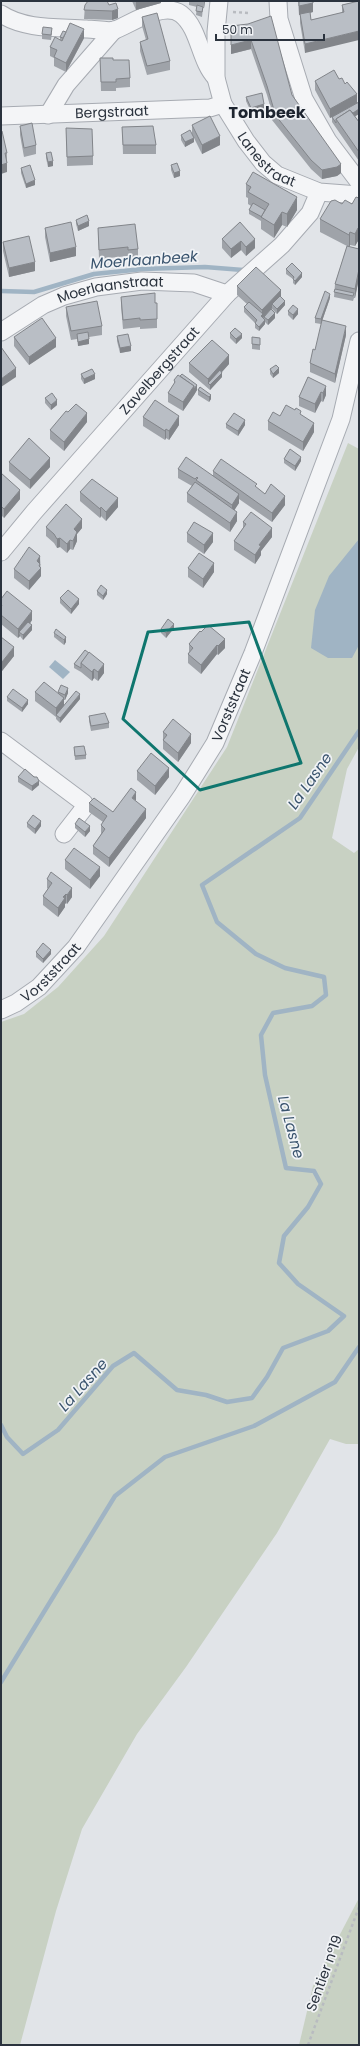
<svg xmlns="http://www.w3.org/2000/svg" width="360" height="2046" font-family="Poppins,sans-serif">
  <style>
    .green { fill: #c8d1c3 }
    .water { fill: #a0b4c4 }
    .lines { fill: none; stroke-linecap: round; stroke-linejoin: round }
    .stream { stroke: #a0b4c4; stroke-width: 4.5 }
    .minor-casing { stroke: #a7abb2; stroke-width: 19 }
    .path { stroke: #b8bbc0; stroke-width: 2.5; stroke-dasharray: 3 3; stroke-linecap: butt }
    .minor { stroke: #f4f5f7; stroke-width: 17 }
    .wall { fill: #9fa3a9 }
    .shaded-wall { fill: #82858a }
    .building { fill: #b9bec5; stroke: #82858a }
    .marked { fill: none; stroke: #0f766e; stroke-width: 3; stroke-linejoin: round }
    .labels { text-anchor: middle; stroke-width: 3.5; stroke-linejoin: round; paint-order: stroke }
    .street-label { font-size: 14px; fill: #2b333e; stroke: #f1f3f6 }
    .water-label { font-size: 15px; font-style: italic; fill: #3a546e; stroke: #f1f3f6 }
    .quarter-label { font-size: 16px; font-weight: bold; fill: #1d242f; stroke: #f1f3f6 }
  </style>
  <rect width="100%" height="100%" fill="#e1e4e8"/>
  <g class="green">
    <polygon points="348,443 359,449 359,747 347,769 332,838 354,853 359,849 359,1444 346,1444 330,1439 277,1533 186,1667 137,1734 82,1829 56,1911 20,2045 1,2045 1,1022 24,1014 58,987 104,936 227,747"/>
    <polygon points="359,1898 359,2045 299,2045 313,1986"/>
  </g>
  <g class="water">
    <polygon points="359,539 359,645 352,658 328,658 311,648 315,610 329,576"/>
    <polygon points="55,660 70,672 63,679 49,667"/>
  </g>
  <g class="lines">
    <g class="stream">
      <polyline points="1,291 34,292 94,274 143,269 205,267 243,270"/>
      <polyline points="1,1425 7,1437 23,1454 58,1430 113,1366 134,1353 177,1390 206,1395 227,1402 252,1398 267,1377 283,1348 328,1331 344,1316 298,1284 279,1263 284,1236 308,1207 321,1184 314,1171 286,1168 265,1075 261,1035 273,1013 312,1006 326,995 324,977 285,968 256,954 217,922 202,885 300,818 359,731"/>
      <polyline points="1,1682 115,1496 165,1457 254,1426 335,1382 359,1347"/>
    </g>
    <defs>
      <g id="minor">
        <path id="s1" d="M219,1L216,32V78L223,104L246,141L263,163L277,175L319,192L359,195"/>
        <polyline points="278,1 279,19 304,99 328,141 359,182"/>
        <path d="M1,14C25,30 59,27 87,29C95,29 108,32 115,30C131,24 163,1 181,14C200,29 199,60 216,78"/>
        <polyline points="48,115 66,85 114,30"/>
        <path id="s2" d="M1,116L210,108L223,104"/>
        <path id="s3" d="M1,332L43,305L64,296L96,287L142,281L194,283L227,294"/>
        <path id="s4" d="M1,552L34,512L227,294L282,245L310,213L319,192"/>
        <polyline points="1,741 84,803 85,807 64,834"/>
        <path id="s5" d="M1,1010L16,1003L39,987L76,947L182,796L215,743L253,653L341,419L359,341"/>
      </g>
    </defs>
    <use href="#minor" class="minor-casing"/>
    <g class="path">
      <polyline points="233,12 249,13"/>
      <polyline points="308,2045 359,1907"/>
    </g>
    <use href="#minor" class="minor"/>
  </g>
  <g class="wall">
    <polygon points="132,1 161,1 161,3 136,10"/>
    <polygon points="189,1 205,1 204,8 203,8 202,17 196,15 197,7 189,5"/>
    <polygon points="298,1 313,1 313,12 310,13 311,20 342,13 342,5 359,1 305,53 300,23 300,15 299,15"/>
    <polygon points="85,5 109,5 118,18 112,20 84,19"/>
    <polygon points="142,17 170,61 170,70 147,75 140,51 140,42 146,40 142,26"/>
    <polygon points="248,24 292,95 341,173 337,176 322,179 311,169 272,120 272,113 267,95 251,49 231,54"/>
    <polygon points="52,33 51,40 42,39 42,34"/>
    <polygon points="60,37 84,38 66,72 54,66 54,58 50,56 50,47 60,40"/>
    <polygon points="100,58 113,60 130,78 130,87 116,88 116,91 101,91"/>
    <polygon points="339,79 357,103 359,102 359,114 355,116 359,122 359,161 332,122 332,117 330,118 315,90 315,81"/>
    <polygon points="246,97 264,109 251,112 246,101"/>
    <polygon points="192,125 220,145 202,154 192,134"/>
    <polygon points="20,126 36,145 36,154 24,157 20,135"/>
    <polygon points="122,127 156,145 156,154 123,154"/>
    <polygon points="66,128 93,156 93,165 67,166"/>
    <polygon points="1,131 7,153 7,172"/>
    <polygon points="181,135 194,142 185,147 181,140"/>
    <polygon points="46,153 53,166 48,167 46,158"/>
    <polygon points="171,165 180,176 174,178 171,170"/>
    <polygon points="21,168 35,185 26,188 21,173"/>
    <polygon points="246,184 297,210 287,227 282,225 274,238 261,229 261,221 249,214 249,210 251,206 248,204 248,198 246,197"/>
    <polygon points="359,198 359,241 358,241 355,246 350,245 350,247 359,249 359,278 355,298 354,298 353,301 334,297 335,284 347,246 320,232 320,219 342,204 352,204"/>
    <polygon points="76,220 89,226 78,231 76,224"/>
    <polygon points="240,222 255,248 246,256 241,250 231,258 222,248 222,239"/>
    <polygon points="45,228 76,256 50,262 45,237"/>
    <polygon points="98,228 138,249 138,258 128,259 128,256 99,259"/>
    <polygon points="3,242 35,271 9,277 3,251"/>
    <polygon points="286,269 302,277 295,285 293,283 293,279 286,274"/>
    <polygon points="237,286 281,297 285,305 277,314 272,309 271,309 275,318 268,325 265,322 265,324 259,331 255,328 255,323 244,312 244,307 247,304 237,295"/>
    <polygon points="121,297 157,303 157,328 140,329 140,327 123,329 121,306"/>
    <polygon points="330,298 321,324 315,323 315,318"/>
    <polygon points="66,307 102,326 102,335 89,337 89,344 78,346 77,339 71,340 66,316"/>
    <polygon points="288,311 298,314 293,320 288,315"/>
    <polygon points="230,333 242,338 236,344 230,338"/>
    <polygon points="346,335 335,383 310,372 310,363 315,350"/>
    <polygon points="117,336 131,351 120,353 117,341"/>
    <polygon points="14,337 56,347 29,365 14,346"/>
    <polygon points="252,337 260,338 260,350 252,349"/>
    <polygon points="189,363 229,364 222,372 222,377 210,390 189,372"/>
    <polygon points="270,369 279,373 273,378 270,374"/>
    <polygon points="81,374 95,379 84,384 81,379"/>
    <polygon points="308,377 326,395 323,402 321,401 315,413 299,406 299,397"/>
    <polygon points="174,380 197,390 194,395 183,411 168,402 168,393 174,384"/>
    <polygon points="200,387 211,399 209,402 198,395 198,390"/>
    <polygon points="45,398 57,405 51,410 45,403"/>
    <polygon points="301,415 314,432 303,451 268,430 268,421 280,416"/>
    <polygon points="143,417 179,425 169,440 166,438 165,440 143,426"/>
    <polygon points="87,422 64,451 50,439 50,430"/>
    <polygon points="226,424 245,425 238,436 226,428"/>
    <polygon points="284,459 301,461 295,471 284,463"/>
    <polygon points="9,462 50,467 30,489 9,471"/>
    <polygon points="178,469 213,476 213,471 257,488 265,494 285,505 272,522 239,499 239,503 234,510 237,521 230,532 187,502 187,493 192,486 178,478"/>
    <polygon points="1,473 20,499 4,518 1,515"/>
    <polygon points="80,492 118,507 106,521 101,516 100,518 80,501"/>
    <polygon points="243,522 272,537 261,551 261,555 255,564 234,550 234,541 243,528"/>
    <polygon points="46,527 82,528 77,534 77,541 73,550 70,549 67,553 60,547 57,548 54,543 46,536"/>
    <polygon points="187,533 213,542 204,554 187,542"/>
    <polygon points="40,556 41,576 29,590 14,578 14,569"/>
    <polygon points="188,568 214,572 203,588 188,577"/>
    <polygon points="97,591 107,594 103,600 97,595"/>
    <polygon points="60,598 79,604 71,614 60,603"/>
    <polygon points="1,599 32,620 30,624 32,630 23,640 20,636 18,638 1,624"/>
    <polygon points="174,628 166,638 161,633 161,629"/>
    <polygon points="200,631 225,648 218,655 217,654 201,674 188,663 188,654 189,652 189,644"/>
    <polygon points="54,633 66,642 64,645 54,637"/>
    <polygon points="1,637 14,656 2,671 1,670"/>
    <polygon points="85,650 104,673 98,681 94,678 92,681 81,672 74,668 74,664"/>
    <polygon points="35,692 58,694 58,692 68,693 65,700 64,700 64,705 80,699 60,723 56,719 56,717 35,701"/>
    <polygon points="7,697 28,704 22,712 7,701"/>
    <polygon points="89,716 109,723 109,728 91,731 89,721"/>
    <polygon points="163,732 191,743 178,762 163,749"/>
    <polygon points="74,747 86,755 86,759 75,760"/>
    <polygon points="137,771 169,777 155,795 137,780"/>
    <polygon points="18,777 39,785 32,791 18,782"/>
    <polygon points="136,801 146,818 109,867 93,854 93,846 101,834 101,825 103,822 89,812 89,803 113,812"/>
    <polygon points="27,823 41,826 35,834 27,827"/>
    <polygon points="75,824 90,831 85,837 75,828"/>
    <polygon points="65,860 100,876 90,889 65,869"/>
    <polygon points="47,879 72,897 67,904 66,903 65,904 65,907 58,917 43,905 43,896 48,889 47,888"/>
    <polygon points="36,952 51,954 43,963 36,957"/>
  </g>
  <g class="shaded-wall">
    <polygon points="136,1 161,1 161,3 136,10"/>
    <polygon points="204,1 205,1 204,8"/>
    <polygon points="313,3 313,12 299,15 299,6"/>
    <polygon points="118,9 118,18 112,20 112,11"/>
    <polygon points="84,29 84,38 66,72 66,63"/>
    <polygon points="359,31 359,40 305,53 305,44"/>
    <polygon points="251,40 251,49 231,54 231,45"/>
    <polygon points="357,94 357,103 330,118 330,109"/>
    <polygon points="264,104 264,109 251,112 251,108"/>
    <polygon points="359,109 359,114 340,125 338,122"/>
    <polygon points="220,136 220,145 202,154 202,145"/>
    <polygon points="194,138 194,142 185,147 185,142"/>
    <polygon points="53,161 53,166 48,167 48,162"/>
    <polygon points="7,163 7,172 1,174 1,165"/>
    <polygon points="341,164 341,173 337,176 322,179 322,170"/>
    <polygon points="180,171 180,176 174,178 174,173"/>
    <polygon points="35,180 35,185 26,188 26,184"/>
    <polygon points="297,197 297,210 287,227 287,214"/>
    <polygon points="282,212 282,225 274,238 274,225"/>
    <polygon points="89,221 89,226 78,231 78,226"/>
    <polygon points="358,228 358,241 355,246 355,234"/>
    <polygon points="350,232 350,245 349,248 349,235"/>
    <polygon points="255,239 255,248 246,256 246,247"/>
    <polygon points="241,241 241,250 231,258 231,249"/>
    <polygon points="76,247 76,256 50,262 50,253"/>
    <polygon points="35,262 35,271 9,277 9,268"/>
    <polygon points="359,269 359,278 355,298 355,289"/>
    <polygon points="302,273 302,277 295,285 295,281"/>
    <polygon points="281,290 281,299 272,304 272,308 263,318 261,316 262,315 262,310"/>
    <polygon points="330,294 330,298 321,324 321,319"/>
    <polygon points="285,301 285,305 277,314 277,309"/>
    <polygon points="298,309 298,314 293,320 293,315"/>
    <polygon points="275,313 275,318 268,325 268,320"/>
    <polygon points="265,320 265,324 259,331 259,327"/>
    <polygon points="346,326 346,335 335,383 335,374"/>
    <polygon points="242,334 242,338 236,344 236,339"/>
    <polygon points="56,338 56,347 29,365 29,357"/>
    <polygon points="89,339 89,344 78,346 78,342"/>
    <polygon points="131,346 131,351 120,353 120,348"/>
    <polygon points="229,355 229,364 210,385 208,383 208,388 208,379"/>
    <polygon points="16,368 16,377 1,387 1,379"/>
    <polygon points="279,368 279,373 273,378 273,374"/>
    <polygon points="222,373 222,377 210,390 210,385"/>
    <polygon points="95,374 95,379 84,384 84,379"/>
    <polygon points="197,385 197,390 194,395 183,411 183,402 194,386"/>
    <polygon points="326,386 326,395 323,402 323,393"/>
    <polygon points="321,392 321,401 315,413 315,404"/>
    <polygon points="211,395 211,399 209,402 209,397"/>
    <polygon points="57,400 57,405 51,410 51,405"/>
    <polygon points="87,413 87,422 64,451 64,442"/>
    <polygon points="179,416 179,425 169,440 169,431"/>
    <polygon points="245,420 245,425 238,436 238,431"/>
    <polygon points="314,423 314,432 303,451 303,442"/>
    <polygon points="166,429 166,438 165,440 165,431"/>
    <polygon points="301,457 301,461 295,471 295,466"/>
    <polygon points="50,458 50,467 30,489 30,480"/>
    <polygon points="20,490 20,499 4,518 4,509"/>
    <polygon points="239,494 239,503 232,514 232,505"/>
    <polygon points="285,496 285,505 272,522 272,513"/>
    <polygon points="118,498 118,507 106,521 106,512"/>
    <polygon points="101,507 101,516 100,518 100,509"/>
    <polygon points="237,512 237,521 230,532 230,523"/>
    <polygon points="82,519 82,528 77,534 77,541 73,550 74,529"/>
    <polygon points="272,528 272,537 261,551 261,555 255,564 255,555 259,545"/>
    <polygon points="213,533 213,542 204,554 204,545"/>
    <polygon points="60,538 60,547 57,548 57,539"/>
    <polygon points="70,540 70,549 67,553 67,544"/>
    <polygon points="40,556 40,568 41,568 41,576 29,590 29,581 37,561"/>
    <polygon points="214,563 214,572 203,588 203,579"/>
    <polygon points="107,590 107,594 103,600 103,596"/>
    <polygon points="79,599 79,604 71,614 71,609"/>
    <polygon points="32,611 32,620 22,634 19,632 20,636 18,638 18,629"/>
    <polygon points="174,624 174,628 166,638 166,633"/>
    <polygon points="32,625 32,630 23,640 23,635"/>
    <polygon points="66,637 66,642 64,645 64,640"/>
    <polygon points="225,639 225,648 218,655 218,646"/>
    <polygon points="217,645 217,654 201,674 201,665"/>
    <polygon points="14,647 14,656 2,671 2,662"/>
    <polygon points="104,664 104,673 98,681 98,672"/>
    <polygon points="94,669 94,678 92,681 92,672"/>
    <polygon points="68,688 68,693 65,700 65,695"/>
    <polygon points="80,694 80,699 60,723 60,718"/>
    <polygon points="64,698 64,707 56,715 56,717 56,708"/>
    <polygon points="28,700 28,704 22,712 22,708"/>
    <polygon points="191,734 191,743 178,762 178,753"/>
    <polygon points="169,768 169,777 155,795 155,786"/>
    <polygon points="39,781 39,785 32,791 32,786"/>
    <polygon points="136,792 136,801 132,798"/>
    <polygon points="146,809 146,818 109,867 109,858"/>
    <polygon points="41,821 41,826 35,834 35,829"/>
    <polygon points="90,826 90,831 85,837 85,832"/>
    <polygon points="100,867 100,876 90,889 90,880"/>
    <polygon points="72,888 72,897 67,904 67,895"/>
    <polygon points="66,894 66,903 65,904 65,907 58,917 58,908 63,897"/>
    <polygon points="51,950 51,954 43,963 43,959"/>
  </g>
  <g class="building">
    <polygon points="88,1 107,1 109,5 116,3 118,9 112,11 84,10 85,5"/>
    <polygon points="299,1 313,1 313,3 299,6"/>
    <polygon points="359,1 359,31 305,44 300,14 310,12 311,20 344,12 342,5"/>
    <polygon points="197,5 203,7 202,12 196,11"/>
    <polygon points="157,13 170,61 147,66 140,42 148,39 142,17"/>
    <polygon points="271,16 292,95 341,164 337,167 322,170 311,160 272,111 274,110 267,86 251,40 231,45 231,26 248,24"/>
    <polygon points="70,23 84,29 66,63 54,57 57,50 50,47 55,37 62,41"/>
    <polygon points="43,27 52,28 51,35 42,34"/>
    <polygon points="63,31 66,32 63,38 60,37"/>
    <polygon points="100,58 113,58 113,60 129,60 130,78 116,79 116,82 101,82"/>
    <polygon points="334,70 339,79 342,78 345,84 347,82 357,94 330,109 315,81"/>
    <polygon points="262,93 264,104 251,108 246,97"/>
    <polygon points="359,102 359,109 353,113 350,110 336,119 336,123 332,117"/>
    <polygon points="350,110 359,122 359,152 336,119"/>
    <polygon points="210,116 220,136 202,145 192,125"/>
    <polygon points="32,123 36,145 24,148 20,126"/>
    <polygon points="153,126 156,145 123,145 122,127"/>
    <polygon points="66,128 92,129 93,156 67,157"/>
    <polygon points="190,130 194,138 185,142 181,135"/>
    <polygon points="1,131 2,131 7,153 5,153 7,163 1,165"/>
    <polygon points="51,152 53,161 48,162 46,153"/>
    <polygon points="177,163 180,171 174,173 171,165"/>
    <polygon points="30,165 35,180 26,184 21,168"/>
    <polygon points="253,172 297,197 287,214 282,212 274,225 261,217 269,204 248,192 251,187 246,184"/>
    <polygon points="356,197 359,198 359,228 358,228 355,234 350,232 349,235 320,219 331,201 335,200 342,204 345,200 352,204"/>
    <polygon points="253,203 265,210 261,217 262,217 249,210"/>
    <polygon points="87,215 89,221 78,226 76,220"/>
    <polygon points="71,222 76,247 50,253 45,228"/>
    <polygon points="240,222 255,239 246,247 241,241 231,249 222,239"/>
    <polygon points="135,224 138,249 128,250 128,247 99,250 98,228"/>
    <polygon points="29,236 35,262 9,268 3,242"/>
    <polygon points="347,246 359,249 359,269 355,289 335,284"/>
    <polygon points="292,263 302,273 295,281 293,279 294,277 286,269"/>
    <polygon points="256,267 281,290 262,310 237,286"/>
    <polygon points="335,289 354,293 353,296 334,292"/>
    <polygon points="325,291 330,294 321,319 315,318"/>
    <polygon points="155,293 155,303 157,303 157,319 140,320 140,318 123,320 121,297"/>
    <polygon points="280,296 285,301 277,309 272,304"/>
    <polygon points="97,301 102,326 71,331 66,307"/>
    <polygon points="249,302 263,314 261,316 265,320 259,327 255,323 257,320 244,307"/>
    <polygon points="293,305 298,309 293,315 288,311"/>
    <polygon points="271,309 275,313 268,320 264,317"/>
    <polygon points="42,318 56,338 29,357 14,337"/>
    <polygon points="322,320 346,326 335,374 310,363 313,349 315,350"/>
    <polygon points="235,328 242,334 236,339 230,333"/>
    <polygon points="88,332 89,339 78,342 77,334"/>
    <polygon points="128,334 131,346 120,348 117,336"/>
    <polygon points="252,337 260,338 260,345 252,344"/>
    <polygon points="212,340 229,355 208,379 189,363"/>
    <polygon points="1,347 16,368 1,379"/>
    <polygon points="276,365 279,368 273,374 270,369"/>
    <polygon points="92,369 95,374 84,379 81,374"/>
    <polygon points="220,370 222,373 210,385 208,383"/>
    <polygon points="182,374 197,385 194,389 194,386 180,376"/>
    <polygon points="178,375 194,386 183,402 168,393 175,382 174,380"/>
    <polygon points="308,377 326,386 323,393 321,392 315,404 299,397"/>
    <polygon points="200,387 211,395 209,397 198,390"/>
    <polygon points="52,393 57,400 51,405 45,398"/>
    <polygon points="155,400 179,416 169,431 166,429 165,431 143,417"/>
    <polygon points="76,404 87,413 64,442 50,430 66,411 68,412"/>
    <polygon points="286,405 295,410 296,408 301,411 300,414 314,423 303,442 268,421 273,412 280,416"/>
    <polygon points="234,413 245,420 238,431 226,424"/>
    <polygon points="29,438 50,458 30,480 9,462"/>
    <polygon points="290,449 301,457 295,466 284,459"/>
    <polygon points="186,457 239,494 232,505 196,480 198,478 197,477 195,479 178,469"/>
    <polygon points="221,459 257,484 255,486 265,494 271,484 285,496 272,513 213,471"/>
    <polygon points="1,473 20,490 4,509 1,506"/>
    <polygon points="92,479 118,498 106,512 101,507 100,509 80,492"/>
    <polygon points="195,482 237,512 230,523 187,493"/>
    <polygon points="66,504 82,519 74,529 77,532 73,541 70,540 67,544 60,538 57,539 54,534 46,527"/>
    <polygon points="251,512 272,528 259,545 261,546 255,555 234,541 246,524 243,522"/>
    <polygon points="194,522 213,533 204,545 187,533"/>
    <polygon points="29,547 40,556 37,561 40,564 39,566 41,568 29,581 14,569"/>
    <polygon points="199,553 214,563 203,579 188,568"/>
    <polygon points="101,585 107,590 103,596 97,591"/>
    <polygon points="68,590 79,599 71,609 60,598"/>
    <polygon points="7,591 32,611 18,629 1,615 1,607 2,605 1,604 1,599"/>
    <polygon points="168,619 174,624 166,633 161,629"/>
    <polygon points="28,622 32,625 23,635 19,632"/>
    <polygon points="208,625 225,639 218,646 217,645 201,665 188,654 193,648 189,644 200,631 201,632"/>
    <polygon points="56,629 66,637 64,640 54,633"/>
    <polygon points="1,637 14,647 2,662 1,661"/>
    <polygon points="85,650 89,653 81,663 81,668 74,664"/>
    <polygon points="89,652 104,664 98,672 94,669 92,672 81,663"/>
    <polygon points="44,682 64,698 56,708 35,692"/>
    <polygon points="61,685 68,688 65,695 58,692"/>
    <polygon points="13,689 28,700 22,708 7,697"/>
    <polygon points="76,691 80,694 60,718 56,715"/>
    <polygon points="105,713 109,723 91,726 89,716"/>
    <polygon points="173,719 191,734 178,753 163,740 167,735 163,732"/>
    <polygon points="84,746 86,755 75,756 74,747"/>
    <polygon points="151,753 169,768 155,786 137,771"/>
    <polygon points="25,769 34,777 37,777 39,781 32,786 18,777"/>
    <polygon points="131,788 136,792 132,798 146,809 109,858 93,846 105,829 101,825 107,816 89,803 94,798 113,812"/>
    <polygon points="33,815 41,821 35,829 27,823"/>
    <polygon points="79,818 90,826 85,832 75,824"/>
    <polygon points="74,848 100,867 90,880 65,860"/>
    <polygon points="51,872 72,888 67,895 66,894 63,897 65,898 58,908 43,896 52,883 47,879"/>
    <polygon points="43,943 51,950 43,959 36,952"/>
  </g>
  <path class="marked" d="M249,622L301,763L200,790L123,719L148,632Z"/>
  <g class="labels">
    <g class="street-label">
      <text dy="5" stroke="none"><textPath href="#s2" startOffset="111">Bergstraat</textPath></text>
      <text dy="5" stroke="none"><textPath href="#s1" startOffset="176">Lanestraat</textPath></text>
      <text dy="5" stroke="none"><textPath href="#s3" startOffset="120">Moerlaanstraat</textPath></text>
      <text dy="5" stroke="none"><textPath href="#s4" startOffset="241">Zavelbergstraat</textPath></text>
      <text dy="5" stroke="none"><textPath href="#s5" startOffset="387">Vorststraat</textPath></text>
      <text dy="5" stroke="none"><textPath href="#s5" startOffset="63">Vorststraat</textPath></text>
      <text transform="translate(324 1973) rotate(-70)" y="5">Sentier n°19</text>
    </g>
    <g class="water-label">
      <text transform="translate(144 260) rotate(-4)" y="5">Moerlaanbeek</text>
      <text transform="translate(310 781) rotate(-55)" y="5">La Lasne</text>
      <text transform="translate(291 1127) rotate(75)" y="5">La Lasne</text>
      <text transform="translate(83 1385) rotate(-48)" y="5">La Lasne</text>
    </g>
    <g class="quarter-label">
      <text x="267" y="118">Tombeek</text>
    </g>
  </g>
  <rect width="360" height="2046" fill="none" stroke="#2b333e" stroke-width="4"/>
  <path d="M216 34v6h108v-6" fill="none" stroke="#2b333e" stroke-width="2"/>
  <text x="222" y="34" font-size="12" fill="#2b333e" stroke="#f1f3f6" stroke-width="3" paint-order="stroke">50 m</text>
</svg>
